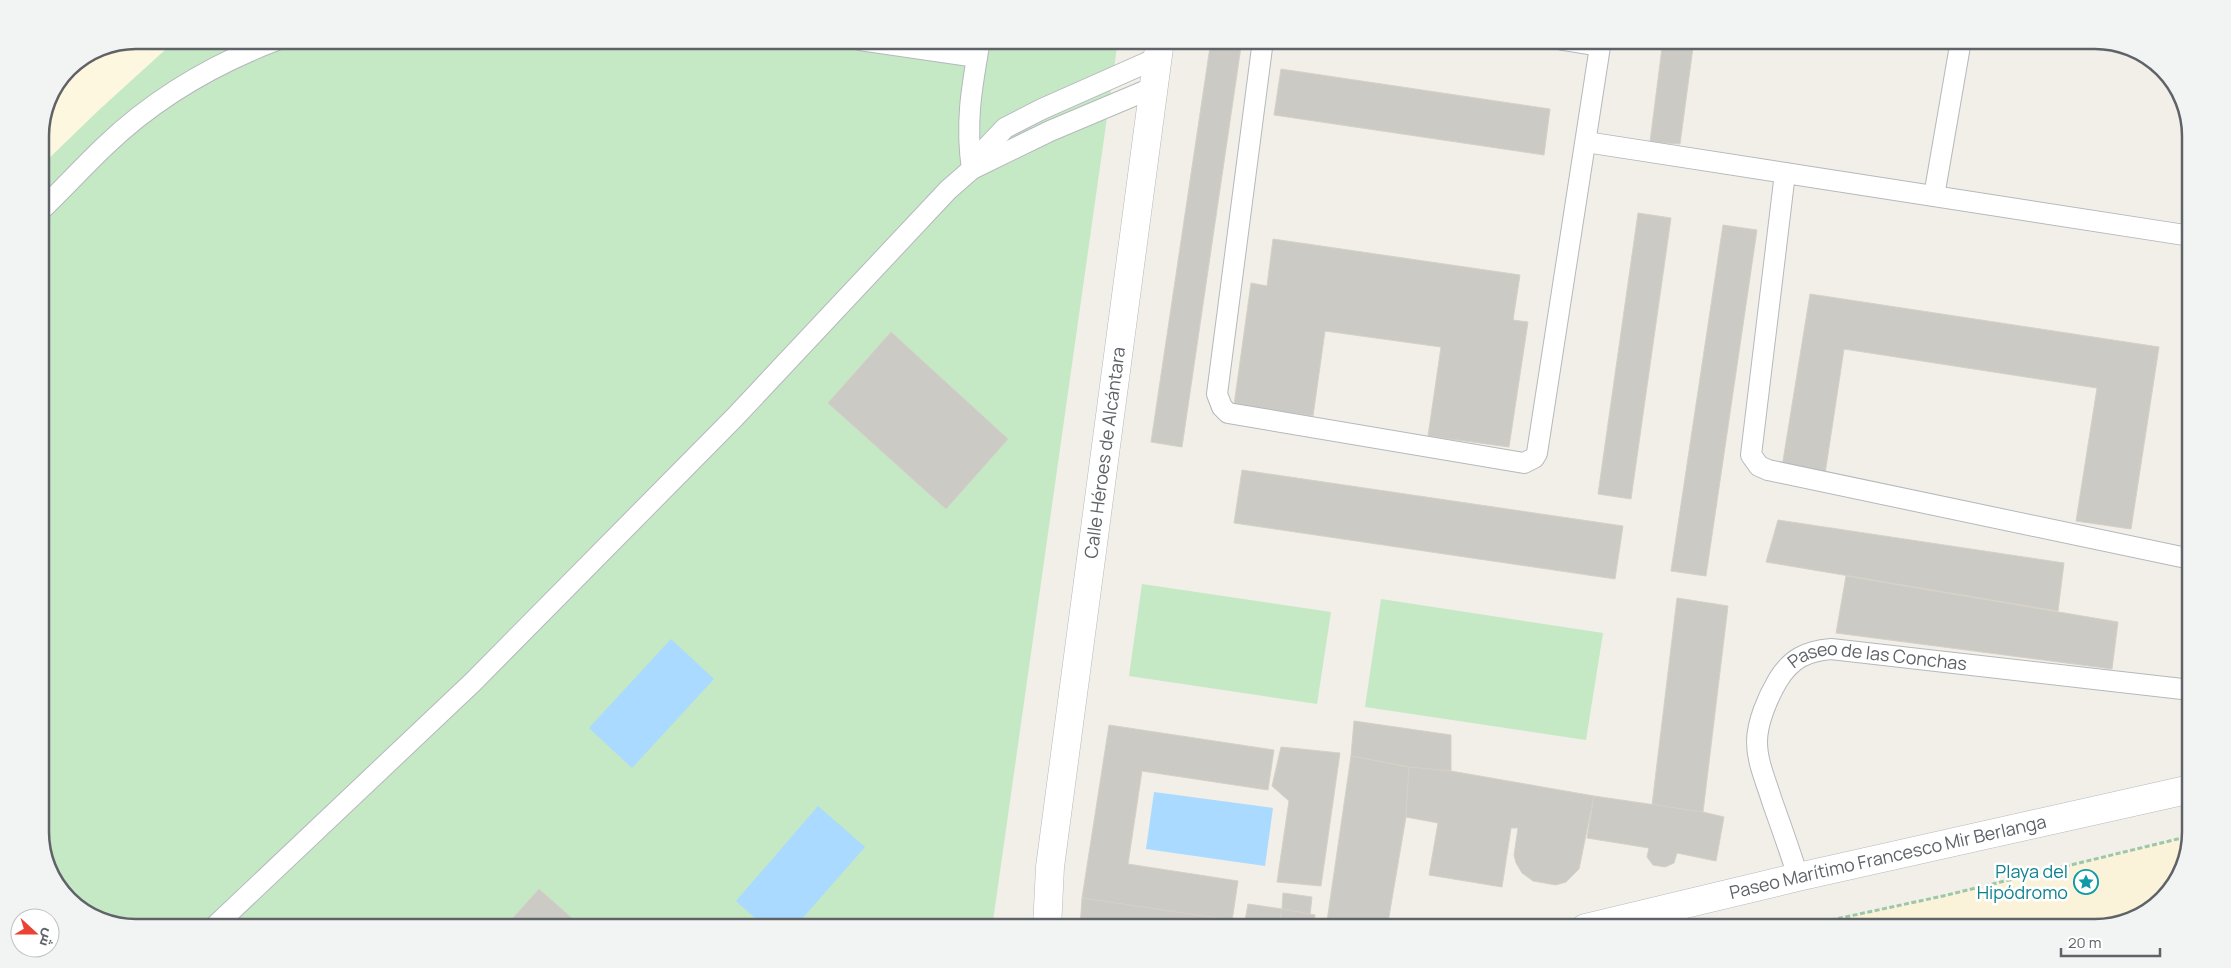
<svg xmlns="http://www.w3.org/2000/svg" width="2231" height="968" font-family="Manrope,Cairo,sans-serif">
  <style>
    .commercial { fill: #fef7e0 }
    .green { fill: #c5e8c5 }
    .sand { fill: #fbf3d9 }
    .water { fill: #aadaff }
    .building { fill: #cccac5; stroke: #d6d1c6 }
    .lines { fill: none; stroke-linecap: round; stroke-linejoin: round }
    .service-casing { stroke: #b5b8bc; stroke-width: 22 }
    .minor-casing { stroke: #b5b8bc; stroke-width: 29 }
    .path { stroke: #9cc7a9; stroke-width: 3; stroke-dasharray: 5 2.5; stroke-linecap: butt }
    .service { stroke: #fff; stroke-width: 20 }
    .minor { stroke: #fff; stroke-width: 28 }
    .labels { text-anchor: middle; stroke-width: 5; stroke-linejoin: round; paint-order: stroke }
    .street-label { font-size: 18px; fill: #5f6368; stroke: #fff }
    .culture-label { font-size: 18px; fill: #0d838f; stroke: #fff; text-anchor: end }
    .rim { fill: none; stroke: #5f6368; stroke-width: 2.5 }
  </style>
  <rect width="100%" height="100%" fill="#f1efe8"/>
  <polygon class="commercial" points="136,40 176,40 99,110 40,167 40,130 68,68 99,47"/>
  <g class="green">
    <polygon points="176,40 1118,40 992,928 136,928 99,921 60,890 40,839 40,167 99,110"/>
    <polygon points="1142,584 1331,612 1317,704 1129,676"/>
    <polygon points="1381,599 1603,633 1586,740 1365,707"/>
  </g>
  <polygon class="sand" points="2190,836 2184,869 2149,912 2095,928 1794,928 1943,896"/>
  <g class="water">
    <polygon points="671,639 714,679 632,768 589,728"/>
    <polygon points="1154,792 1273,808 1265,866 1146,849"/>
    <polygon points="818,806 865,847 794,928 766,928 736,901"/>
  </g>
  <g class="building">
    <polygon points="1211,40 1242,40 1182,447 1151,442"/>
    <polygon points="1663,40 1694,40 1680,144 1650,142"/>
    <polygon points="1746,40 1801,40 1800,48"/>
    <polygon points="1281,69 1550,109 1544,155 1274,115"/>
    <polygon points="1638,213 1671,218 1631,499 1598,494"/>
    <polygon points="1723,225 1757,230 1706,576 1671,571"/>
    <polygon points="1273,239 1520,275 1513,320 1528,322 1509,447 1428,436 1441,347 1325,331 1313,416 1234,405 1251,283 1267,286"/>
    <polygon points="1810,294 2159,347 2131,529 2076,521 2097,388 1844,349 1825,474 1782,467"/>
    <polygon points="891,332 1008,439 946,509 828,403"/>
    <polygon points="1242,470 1623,526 1615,579 1234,523"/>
    <polygon points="1778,520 2064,563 2058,611 1766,562"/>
    <polygon points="1846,576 2118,622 2112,669 1836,633"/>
    <polygon points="1677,598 1728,606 1703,812 1652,805"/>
    <polygon points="1354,721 1451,735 1451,771 1409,767 1351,756"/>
    <polygon points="1109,725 1274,750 1268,790 1142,771 1128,864 1238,881 1232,921 1082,898"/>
    <polygon points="1281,747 1340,753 1321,886 1277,882 1289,801 1272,786"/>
    <polygon points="1351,756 1409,767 1406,817 1387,928 1326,928"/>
    <polygon points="1409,767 1451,771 1594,796 1579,869 1566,882 1556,885 1533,881 1522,873 1516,863 1514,855 1518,828 1511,828 1502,887 1429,875 1438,823 1406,817"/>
    <polygon points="1594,796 1703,812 1724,817 1716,861 1677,853 1674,863 1665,867 1653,865 1647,857 1649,848 1587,838"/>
    <polygon points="539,889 583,928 504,928"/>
    <polygon points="1283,893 1312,897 1310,915 1282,909"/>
    <polygon points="1082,898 1218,918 1217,928 1080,928"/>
    <polygon points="1248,904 1282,909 1279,927 1245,921"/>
    <polygon points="1282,909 1315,915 1314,928 1279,927"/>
  </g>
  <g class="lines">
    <defs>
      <g id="service">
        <polyline points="860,40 977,57"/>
        <polyline points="1263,40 1217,394 1222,407 1228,413 1524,463 1534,458 1537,453 1601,40"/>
        <polyline points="1563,40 1600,46"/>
        <polyline points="1586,142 2191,236"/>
        <polyline points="972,169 1050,131 1152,88"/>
        <path d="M972,169C965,122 972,86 980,40"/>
        <polyline points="1785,173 1751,455 1759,466 1768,470 2191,559"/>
        <polyline points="1934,196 1961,40"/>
        <path d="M40,211C62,190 83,167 105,146C154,99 214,64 277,40"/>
        <path id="s1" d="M1798,877C1790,851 1781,826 1772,801C1766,781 1757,762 1757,742C1757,722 1768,697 1778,680C1791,659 1806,651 1831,649L2191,690"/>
        <polyline points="213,928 473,682 734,418 948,190 972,169 987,147 1005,128 1042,109 1157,58"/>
      </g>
      <g id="minor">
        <path id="s2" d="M1047,928L1050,867L1160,40"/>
        <path id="s3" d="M1585,928L1798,877L2191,789"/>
      </g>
    </defs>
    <use href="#service" class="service-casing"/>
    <use href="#minor" class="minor-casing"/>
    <polyline class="path" points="1794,928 1943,896 2190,836"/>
    <use href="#service" class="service"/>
    <use href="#minor" class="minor"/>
  </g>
  <defs>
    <symbol id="sight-ring" viewBox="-11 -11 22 22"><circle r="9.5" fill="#fff" stroke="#0f9aa8" stroke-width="1.5"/><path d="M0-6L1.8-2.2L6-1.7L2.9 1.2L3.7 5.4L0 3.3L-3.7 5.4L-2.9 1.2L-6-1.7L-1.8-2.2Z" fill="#0f9aa8"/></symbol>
  </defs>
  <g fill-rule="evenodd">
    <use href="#sight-ring" x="2072" y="868" width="28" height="28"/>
  </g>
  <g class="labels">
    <g class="street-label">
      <text dy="6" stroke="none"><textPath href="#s2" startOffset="479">Calle Héroes de Alcántara</textPath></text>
      <text dy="6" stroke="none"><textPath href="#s1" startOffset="318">Paseo de las Conchas</textPath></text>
      <text dy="6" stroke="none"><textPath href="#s3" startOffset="311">Paseo Marítimo Francesco Mir Berlanga</textPath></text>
    </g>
    <g class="culture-label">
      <text x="2068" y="878">Playa del<tspan x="2068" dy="21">Hipódromo</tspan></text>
    </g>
  </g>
  <path d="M0 0H2231V968H0ZM136 49H2095A87 87 0 0 1 2182 136V832A87 87 0 0 1 2095 919H136A87 87 0 0 1 49 832V136A87 87 0 0 1 136 49Z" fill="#f2f3f3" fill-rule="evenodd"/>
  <path class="rim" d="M136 49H2095A87 87 0 0 1 2182 136V832A87 87 0 0 1 2095 919H136A87 87 0 0 1 49 832V136A87 87 0 0 1 136 49Z"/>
  <g transform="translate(35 933) rotate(111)"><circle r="24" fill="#ffffff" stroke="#bfc1c3"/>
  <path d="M0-4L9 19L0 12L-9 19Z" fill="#ea4335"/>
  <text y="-8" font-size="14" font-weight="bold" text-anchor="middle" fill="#5f6368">ش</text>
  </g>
  <path d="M2061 948v8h99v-8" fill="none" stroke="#5f6368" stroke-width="2.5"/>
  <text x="2068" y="948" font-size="15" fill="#5f6368" stroke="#ffffff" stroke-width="4" paint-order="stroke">20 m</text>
</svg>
